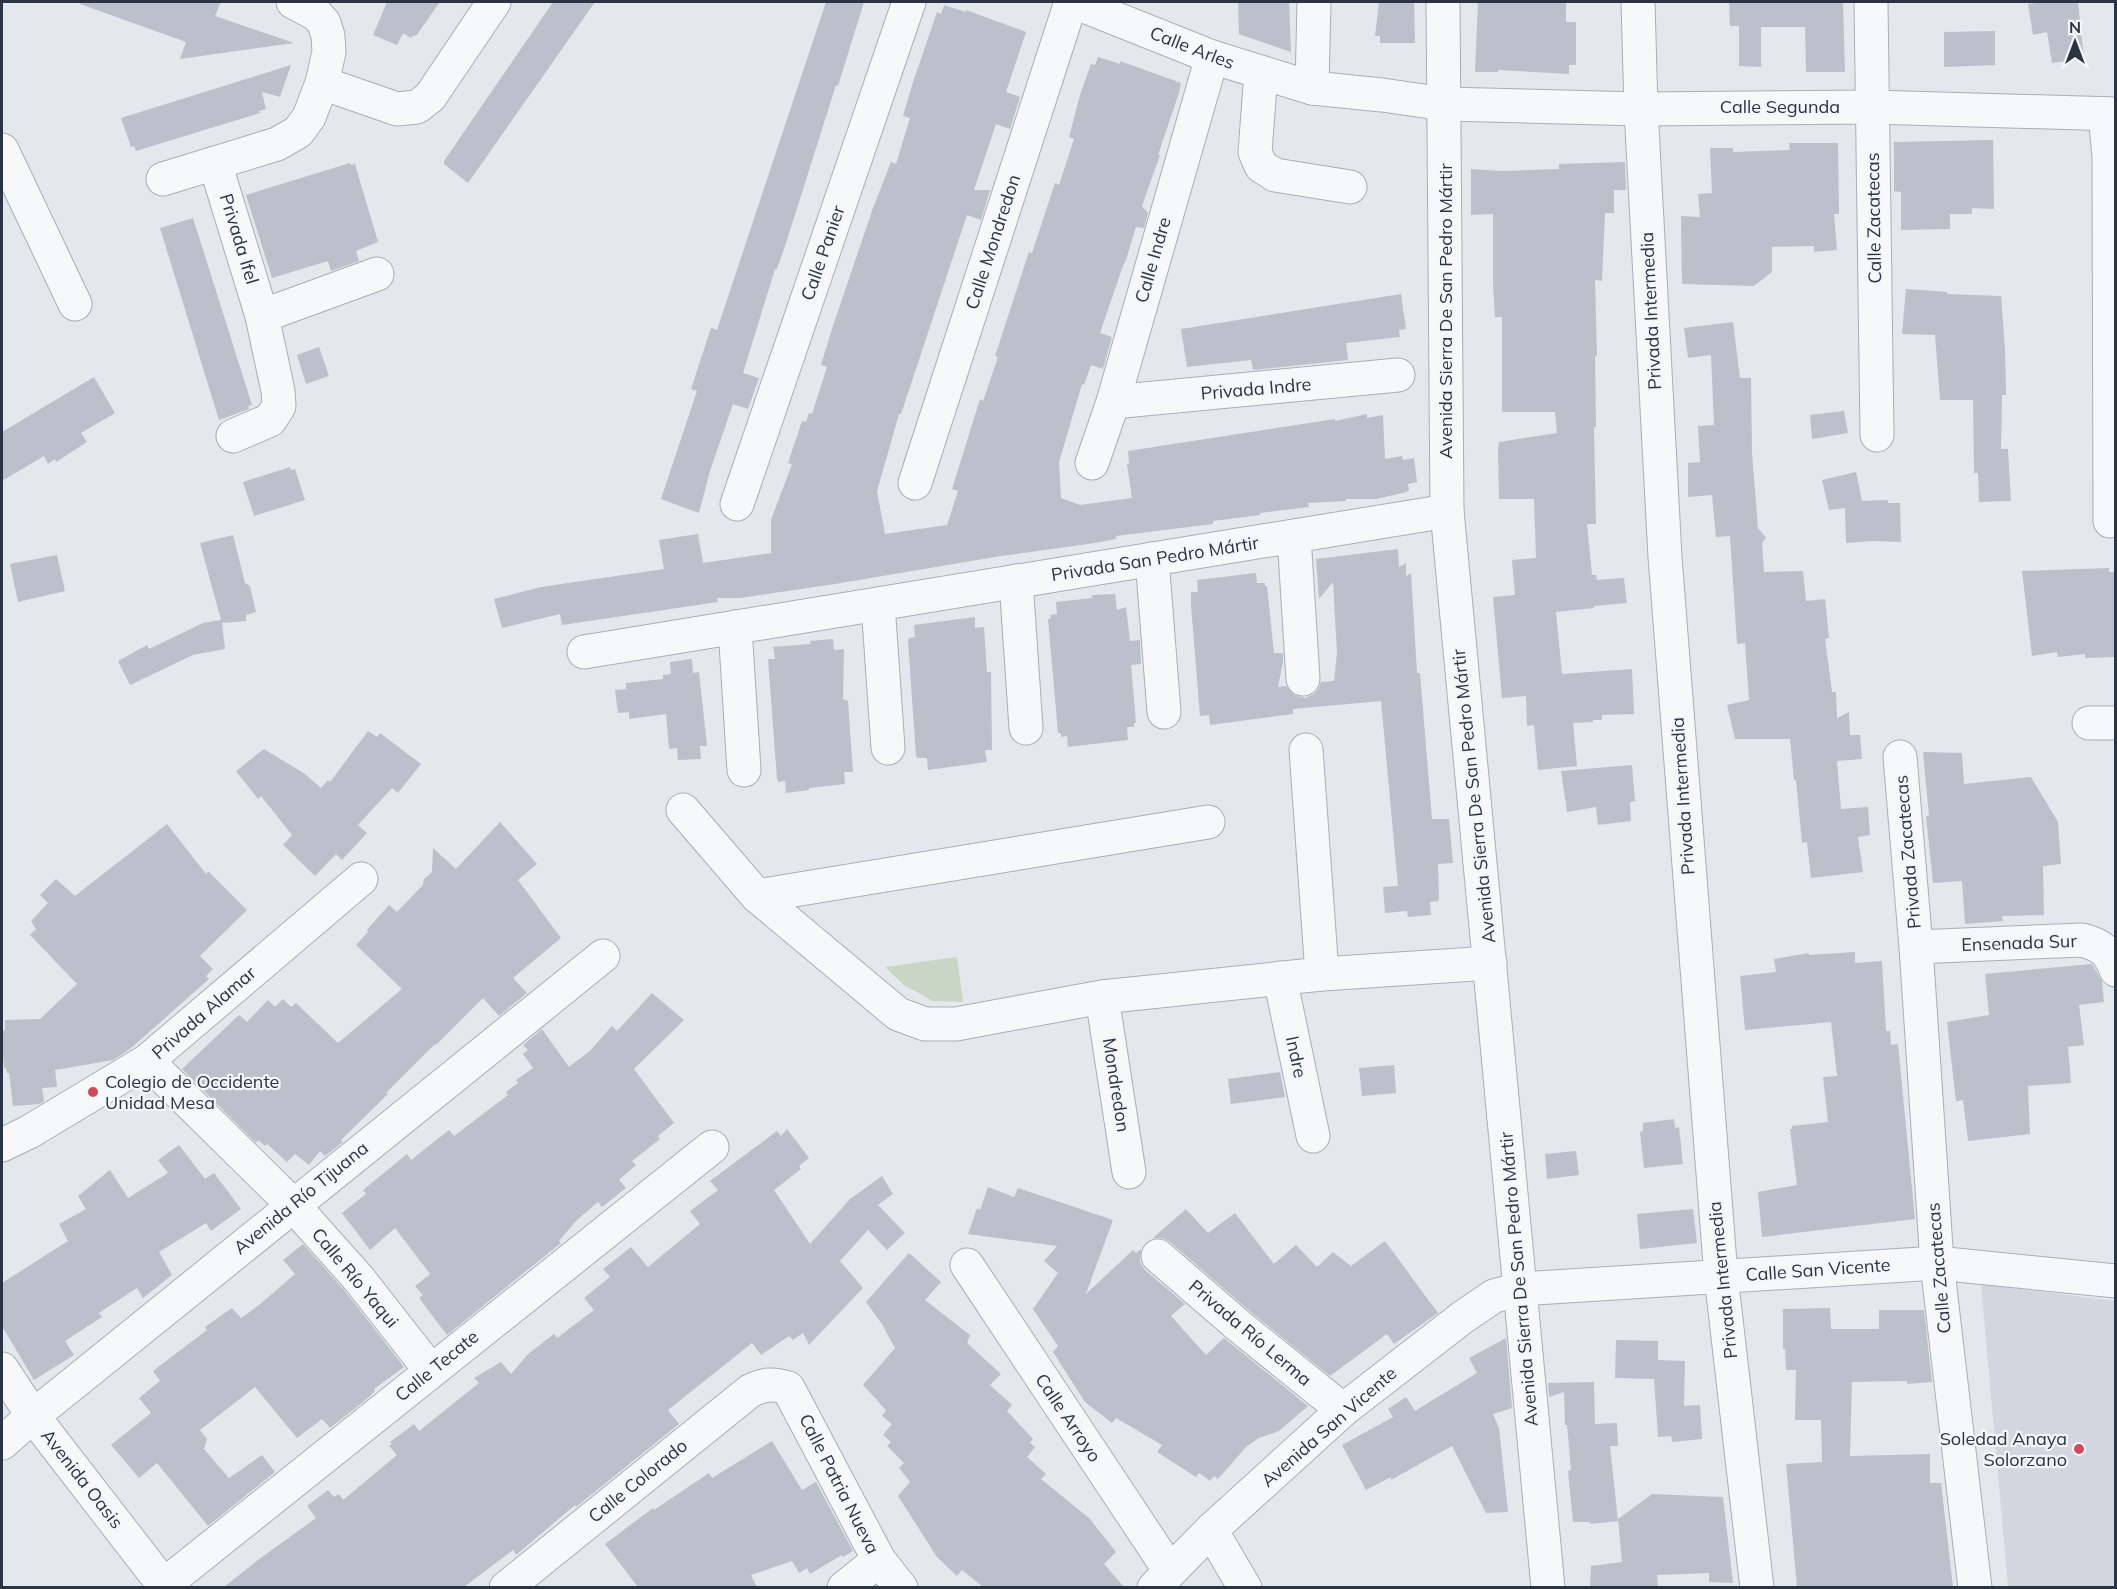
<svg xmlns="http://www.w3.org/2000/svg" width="2117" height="1589" font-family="Mulish,sans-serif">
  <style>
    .built { fill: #d2d6de }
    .green { fill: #c9d6c5 }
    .building { fill: #bbc0ca }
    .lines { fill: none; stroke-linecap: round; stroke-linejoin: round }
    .minor-casing { stroke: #a9aeb7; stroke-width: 35 }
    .minor { stroke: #f7f8fa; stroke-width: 33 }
    .poi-dot { fill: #d1495b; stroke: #f4f6f9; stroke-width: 2 }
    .labels { text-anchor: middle; stroke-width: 4.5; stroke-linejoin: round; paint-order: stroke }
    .street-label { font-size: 18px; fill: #2b3445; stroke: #f4f6f9 }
    .poi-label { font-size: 18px; fill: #2b3445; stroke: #f4f6f9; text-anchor: start }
  </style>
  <rect width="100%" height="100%" fill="#e4e7ec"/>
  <polygon class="built" points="1981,1284 2115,1301 2115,1587 2008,1587"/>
  <polygon class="green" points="957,957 963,1002 933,1001 904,985 885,967"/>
  <g class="building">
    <polygon points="81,2 221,2 215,16 294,43 180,59 186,42 80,4"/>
    <polygon points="387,2 440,2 416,36 414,35 411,38 403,33 397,45 373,35"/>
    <polygon points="553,2 595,2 468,183 444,164 444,161"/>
    <polygon points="826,2 864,2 838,86 836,85 787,240 777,269 775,269 743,373 759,378 748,409 733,404 710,471 699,513 661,499 697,391 691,389 711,328 717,330"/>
    <polygon points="1238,2 1289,2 1291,52 1239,34"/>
    <polygon points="1379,2 1414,2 1415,43 1380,43 1380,36 1375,36"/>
    <polygon points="1478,2 1566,2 1566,22 1576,22 1576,65 1569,65 1569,74 1498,70 1498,72 1475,72"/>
    <polygon points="1729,2 1843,3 1845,72 1806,72 1805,27 1761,27 1761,67 1739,66 1739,26 1730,26"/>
    <polygon points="2043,2 2078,2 2084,59 2052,63 2047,32 2033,35 2028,4"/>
    <polygon points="944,5 966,12 966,10 1026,32 1006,92 1020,97 1010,129 996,124 974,190 990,190 981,220 967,215 901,414 899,414 877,491 885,534 947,525 958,491 952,489 980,399 983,401 998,357 995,356 1029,252 1032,253 1055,183 1059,185 1074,139 1069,137 1080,95 1091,64 1095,65 1098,57 1120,64 1120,61 1181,83 1179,93 1158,155 1160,155 1142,206 1148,213 1144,228 1136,227 1125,263 1124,263 1100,333 1112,337 1103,369 1091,365 1084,385 1082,384 1059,462 1061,498 1080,505 1132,498 1127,464 1129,464 1128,451 1335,419 1335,421 1367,414 1367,418 1383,415 1385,459 1402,456 1403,460 1414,458 1417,482 1408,484 1409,490 1407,492 1376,499 1346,499 1346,501 1308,503 1309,507 1260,513 1260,515 1213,521 1213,524 1116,536 1116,539 1095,543 1001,556 835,584 740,598 717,598 718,602 562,625 560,614 502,628 494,599 541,587 664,569 659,540 698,534 703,563 771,553 771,520 792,464 788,463 802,421 806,422 809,413 812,414 827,367 821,365 832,329 873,208 891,162 896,164 910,118 903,116 912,85 937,12 941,14"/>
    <polygon points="1995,31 1995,65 1944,67 1944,32"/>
    <polygon points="291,65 280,97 262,92 266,109 259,111 260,113 136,151 134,146 131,147 121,118"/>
    <polygon points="1993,140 1994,209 1972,208 1972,214 1950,214 1950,229 1901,230 1901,192 1894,191 1894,142"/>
    <polygon points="1789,143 1838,143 1839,214 1834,214 1837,250 1814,252 1814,246 1772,247 1772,272 1754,286 1682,284 1681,216 1700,217 1698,194 1712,193 1710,148 1733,148 1733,152 1790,150"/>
    <polygon points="1625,162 1626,190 1614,190 1614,213 1605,213 1602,281 1595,280 1597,356 1595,356 1596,427 1594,427 1596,524 1587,524 1592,575 1596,575 1597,580 1624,578 1627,603 1594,606 1594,608 1556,612 1562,674 1632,669 1634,714 1602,715 1602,720 1593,720 1593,722 1573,723 1577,766 1538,770 1534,725 1527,726 1526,696 1502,698 1493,597 1515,595 1512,560 1536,558 1534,499 1499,499 1498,450 1499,442 1557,433 1555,412 1502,412 1502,317 1495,317 1493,285 1493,214 1471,215 1471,169 1501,171 1559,169 1559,164"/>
    <polygon points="350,163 351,165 355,164 378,242 356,251 359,261 331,271 328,261 272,278 246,195"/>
    <polygon points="193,218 252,405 248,406 249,409 219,420 160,228"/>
    <polygon points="1906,289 1947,292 1947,294 2001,296 2005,349 2006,395 2002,395 2001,449 2008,449 2011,501 1979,502 1978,473 1974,473 1973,400 1940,400 1935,335 1902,334"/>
    <polygon points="1401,294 1406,329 1399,330 1400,337 1346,343 1348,360 1253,370 1251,360 1187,367 1181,329"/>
    <polygon points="1733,322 1740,378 1751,378 1752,453 1758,528 1766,538 1762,543 1764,572 1803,571 1806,601 1825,599 1829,638 1825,639 1832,692 1836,692 1837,718 1849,712 1850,735 1860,735 1862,759 1837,761 1841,809 1868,807 1870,835 1858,837 1863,872 1811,878 1807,842 1802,843 1796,780 1794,780 1790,739 1735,739 1727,705 1749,700 1745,643 1737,644 1730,536 1716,537 1712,495 1688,497 1688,463 1700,462 1698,426 1714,425 1711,355 1688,358 1684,328"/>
    <polygon points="319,347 329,376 306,384 297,355"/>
    <polygon points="94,377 115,413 81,433 87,442 56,462 55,459 48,464 44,456 2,481 2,432"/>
    <polygon points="1844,411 1848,433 1812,439 1810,415"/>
    <polygon points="290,467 291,470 295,469 305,500 254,516 243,482"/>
    <polygon points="1856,472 1862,501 1888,500 1888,503 1900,503 1901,542 1872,541 1846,543 1845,508 1829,510 1822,480"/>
    <polygon points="233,535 245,583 250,586 256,612 246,615 246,621 222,623 225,649 193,655 130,685 118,661 147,645 149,649 203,623 221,620 200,543"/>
    <polygon points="1398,549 1399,567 1406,563 1406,576 1411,573 1417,673 1420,673 1432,819 1449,819 1453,863 1438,864 1439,899 1438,901 1430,902 1431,915 1408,917 1407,911 1385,913 1383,887 1398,886 1381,701 1293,709 1293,714 1210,725 1209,715 1200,716 1191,605 1191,592 1198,592 1197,580 1256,573 1257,583 1265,583 1265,586 1267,586 1274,653 1283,653 1283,662 1278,687 1286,686 1294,695 1305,698 1314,694 1319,688 1321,682 1334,681 1337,653 1333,582 1319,599 1316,559"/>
    <polygon points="57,555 65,591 18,602 10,564"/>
    <polygon points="2109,568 2109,572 2115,572 2115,657 2085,658 2085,654 2058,657 2057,652 2032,656 2022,571"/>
    <polygon points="1115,594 1117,610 1126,607 1130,641 1140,640 1141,664 1131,665 1136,723 1134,723 1134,727 1127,727 1128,740 1068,747 1067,736 1061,737 1061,733 1058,733 1048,619 1051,619 1050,615 1057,614 1056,602 1092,598 1092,595"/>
    <polygon points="975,617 975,628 984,627 987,672 991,672 992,750 985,750 987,762 928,770 927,758 918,758 916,756 908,641 909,638 915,637 914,625"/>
    <polygon points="833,639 834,650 844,649 843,699 848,701 853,772 844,772 845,784 809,788 809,790 786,793 785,781 779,782 777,779 768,659 775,659 773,647 810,644 810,641"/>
    <polygon points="692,659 693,673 699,672 707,746 700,746 701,759 678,760 677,748 669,749 666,714 629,719 629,712 618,713 615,690 626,689 626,683 663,679 663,675 671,674 670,662"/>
    <polygon points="368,731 377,737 380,733 421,764 398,793 392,788 358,825 367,833 342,860 336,854 315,876 283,845 292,835 261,796 258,799 236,771 264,749 305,774 321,788 328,780 330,782"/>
    <polygon points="1923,752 1962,753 1964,784 2031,777 2058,822 2061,864 2043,866 2044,915 2002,916 2003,921 1965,924 1962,881 1933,883 1926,816 1929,816"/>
    <polygon points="1632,765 1635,801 1630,802 1631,821 1598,825 1596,807 1567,812 1561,771"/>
    <polygon points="500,822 537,864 518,880 561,938 513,978 527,993 499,1016 483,998 436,1045 435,1044 386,1093 388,1094 341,1140 343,1142 325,1156 320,1151 309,1165 295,1154 287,1162 267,1144 265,1146 258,1140 256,1143 182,1069 239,1015 247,1022 268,1000 275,1007 283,999 291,1007 296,1003 338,1043 402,989 356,945 368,932 367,930 389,905 397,912 423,885 424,879 432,872 433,848 456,869"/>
    <polygon points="167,824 206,874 208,871 247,910 200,956 213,969 206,976 209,979 130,1049 113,1060 55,1070 57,1087 42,1088 44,1101 40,1104 13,1106 9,1073 7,1073 6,1068 4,1068 2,1042 2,1032 5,1030 5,1020 40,1019 77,984 30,935 36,929 31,921 48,903 40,895 56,879 75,896"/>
    <polygon points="1855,952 1855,963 1882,961 1886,1031 1890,1031 1891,1045 1898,1044 1915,1219 1762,1237 1758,1192 1797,1185 1790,1129 1792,1129 1792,1126 1828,1122 1823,1077 1837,1076 1831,1022 1745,1030 1740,976 1776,972 1774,959 1809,953 1809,955"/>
    <polygon points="2092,964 2102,981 2104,1002 2079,1005 2084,1045 2068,1047 2071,1083 2028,1086 2030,1134 1968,1141 1963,1100 1956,1101 1947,1022 1989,1015 1985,974"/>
    <polygon points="652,993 684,1020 634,1069 674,1123 658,1136 660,1139 632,1161 636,1165 619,1180 626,1188 602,1207 598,1202 577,1220 559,1241 561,1243 447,1335 419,1298 423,1295 415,1286 430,1274 395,1228 370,1250 342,1213 366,1194 363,1190 407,1154 411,1160 449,1130 454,1136 508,1095 506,1092 518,1083 516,1080 533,1068 523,1054 528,1050 523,1045 542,1029 569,1067 590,1051 612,1026 617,1031"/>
    <polygon points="1394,1065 1396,1093 1362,1096 1359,1068"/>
    <polygon points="1280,1072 1285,1097 1231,1104 1228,1079"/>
    <polygon points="1674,1119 1675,1128 1679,1127 1683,1164 1644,1168 1640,1132 1643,1131 1643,1123"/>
    <polygon points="787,1129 809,1158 799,1166 801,1169 774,1190 810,1244 850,1199 882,1176 893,1194 878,1205 905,1233 887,1250 868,1230 840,1261 863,1288 809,1345 803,1333 793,1340 789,1336 761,1355 752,1343 668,1410 679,1424 576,1507 575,1505 516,1555 513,1550 464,1587 224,1587 258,1560 316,1518 307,1506 328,1490 334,1497 339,1494 343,1500 397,1455 389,1446 392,1444 390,1442 414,1424 419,1431 479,1383 474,1378 501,1362 511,1374 528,1354 554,1334 557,1338 594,1310 584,1298 610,1277 603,1269 631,1247 648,1267 700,1224 690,1211 718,1190 710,1181 777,1131 781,1136"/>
    <polygon points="179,1145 205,1179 214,1173 241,1209 211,1231 206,1223 159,1252 172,1275 143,1298 137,1288 99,1313 102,1317 65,1341 74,1355 34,1380 2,1326 2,1283 68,1241 59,1224 86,1209 78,1196 110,1170 128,1198 168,1173 158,1160"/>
    <polygon points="1576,1151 1579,1175 1547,1179 1545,1154"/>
    <polygon points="988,1187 1014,1197 1018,1188 1113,1220 1086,1294 1133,1250 1136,1253 1141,1249 1140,1262 1145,1270 1185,1304 1171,1316 1206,1355 1224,1338 1308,1406 1279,1431 1259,1438 1246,1447 1218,1479 1214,1476 1210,1481 1199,1473 1196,1477 1157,1452 1162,1445 1116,1418 1112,1423 1085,1402 1053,1352 1058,1346 1033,1309 1058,1273 1044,1261 1057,1246 968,1234 977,1208 980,1210"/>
    <polygon points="1186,1209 1208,1233 1235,1213 1274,1264 1296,1245 1317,1267 1333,1252 1351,1266 1385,1241 1438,1313 1394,1344 1387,1334 1330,1376 1251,1312 1170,1242 1162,1238 1153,1238"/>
    <polygon points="1693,1209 1697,1243 1640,1249 1637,1214"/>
    <polygon points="303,1244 345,1291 404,1367 374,1389 375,1391 368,1398 330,1428 322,1419 297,1438 255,1387 200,1430 207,1439 204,1449 229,1478 262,1455 275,1472 208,1526 157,1463 139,1478 111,1445 151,1413 139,1398 160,1381 153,1371 207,1330 205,1327 232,1308 241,1318 259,1305 295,1274 283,1260"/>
    <polygon points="909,1253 941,1282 925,1300 970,1335 967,1343 1001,1374 990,1385 1012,1405 1007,1411 1033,1439 1030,1443 1035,1447 1027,1457 1046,1474 1041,1479 1089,1518 1116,1552 1104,1564 1124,1587 983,1587 962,1570 957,1576 937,1557 898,1496 910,1482 899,1468 904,1463 887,1446 891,1442 883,1435 892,1424 882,1416 886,1410 863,1385 895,1348 882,1324 866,1302"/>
    <polygon points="1830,1308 1831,1329 1879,1329 1879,1310 1924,1310 1932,1382 1907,1384 1907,1381 1852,1382 1850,1456 1930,1454 1930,1483 1941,1483 1953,1587 1797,1587 1786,1464 1822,1462 1821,1420 1795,1420 1796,1370 1786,1370 1785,1349 1783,1349 1783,1309"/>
    <polygon points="1506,1338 1512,1408 1493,1414 1499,1428 1508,1512 1486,1513 1452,1446 1391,1480 1391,1477 1366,1490 1342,1445 1393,1417 1388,1409 1406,1397 1415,1411 1477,1373 1469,1358"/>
    <polygon points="1616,1340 1658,1341 1658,1360 1685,1361 1684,1406 1700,1405 1702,1439 1672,1442 1671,1436 1658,1437 1654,1379 1615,1378"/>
    <polygon points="1594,1382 1595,1424 1617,1423 1618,1446 1610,1446 1618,1521 1590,1524 1590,1522 1573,1522 1568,1471 1571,1470 1567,1425 1565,1425 1564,1392 1549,1397 1548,1383"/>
    <polygon points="772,1441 802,1490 816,1482 853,1551 843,1557 842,1555 810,1574 807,1568 799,1573 792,1561 751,1575 757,1587 638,1587 605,1544 653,1508 654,1510 709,1473 712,1478"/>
    <polygon points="1652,1494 1723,1497 1733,1583 1709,1582 1709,1573 1657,1575 1658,1587 1590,1587 1591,1566 1622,1562 1618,1519"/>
  </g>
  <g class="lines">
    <defs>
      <g id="minor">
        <polyline points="1074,2 1212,57 1312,88 1382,95 1445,104 1641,109 1872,107 2116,114"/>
        <polyline points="1443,2 1447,511 1548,1588"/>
        <polyline points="1638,2 1641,109 1665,557 1721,1276 1757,1588"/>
        <polyline points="1871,2 1877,435"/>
        <polyline points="1261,73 1255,152 1261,166 1275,175 1350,187"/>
        <polyline points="322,83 397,109 417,107 430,97 494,2"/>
        <polyline points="1312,88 1314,2"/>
        <polyline points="2105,114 2109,157 2110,521"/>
        <polyline points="2,150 75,304"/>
        <polyline points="215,163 262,316 278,391 279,406 270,420 233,436"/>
        <polyline points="163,179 277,144 298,132 309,117 322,83 329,52 328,36 324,23 316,14 293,2"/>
        <polyline points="262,316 377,274"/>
        <polyline points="1113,402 1398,375"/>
        <polyline points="1092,463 1113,402 1212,57"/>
        <polyline points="915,483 1071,2"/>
        <polyline points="737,504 909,2"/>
        <polyline points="1294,536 1303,679"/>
        <polyline points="1152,559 1164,712"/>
        <polyline points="1016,581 1026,728"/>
        <polyline points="878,604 888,748"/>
        <polyline points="735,627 744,770"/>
        <polyline points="584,652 1447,511"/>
        <polyline points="2089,723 2116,723"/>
        <polyline points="1306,750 1322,974"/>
        <polyline points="1900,757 1916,947 1937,1263 1975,1588"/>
        <polyline points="683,810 757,896 898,1014 925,1024 956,1024 1102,997 1322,974 1490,963"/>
        <polyline points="757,896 1208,822"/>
        <path d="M1916,947L2082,940C2101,945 2109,951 2116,970"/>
        <polyline points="1280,978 1313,1136"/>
        <polyline points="1102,997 1129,1172"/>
        <polyline points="147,1061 293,1205 359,1279 431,1371"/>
        <polyline points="2,1145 29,1132 147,1061 361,879"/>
        <polyline points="1158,1256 1239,1326 1343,1410"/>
        <polyline points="967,1265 1170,1571"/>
        <polyline points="2,1369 33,1416 166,1588"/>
        <polyline points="2,1443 33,1416 603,956"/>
        <polyline points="1211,1530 1245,1588"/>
        <polyline points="164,1585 712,1147"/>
        <path d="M506,1588L750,1391C764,1384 773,1383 788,1388L879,1560L901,1588"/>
        <polyline points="844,1588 879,1560"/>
        <polyline points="1154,1588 1211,1530 1343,1410 1463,1317 1494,1296 1520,1289 1937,1263 2116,1281"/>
      </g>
    </defs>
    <use href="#minor" class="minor-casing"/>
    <use href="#minor" class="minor"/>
  </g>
  <g class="poi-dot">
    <circle cx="93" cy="1092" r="6"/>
    <circle cx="2079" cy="1449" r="6"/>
  </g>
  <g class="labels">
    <g class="street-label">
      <text transform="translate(1192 48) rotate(21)" y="6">Calle Arles</text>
      <text x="1780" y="113">Calle Segunda</text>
      <text transform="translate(1874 218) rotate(-91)" y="6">Calle Zacatecas</text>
      <text transform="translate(239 239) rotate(73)" y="6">Privada Ifel</text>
      <text transform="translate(993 242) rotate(-72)" y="6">Calle Mondredon</text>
      <text transform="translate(823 253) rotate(-71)" y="6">Calle Panier</text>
      <text transform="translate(1153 260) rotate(-74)" y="6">Calle Indre</text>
      <text transform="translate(1446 311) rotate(-90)" y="6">Avenida Sierra De San Pedro Mártir</text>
      <text transform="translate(1651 311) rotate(-93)" y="6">Privada Intermedia</text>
      <text transform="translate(1256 389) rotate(-5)" y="6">Privada Indre</text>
      <text transform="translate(1155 559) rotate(-9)" y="6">Privada San Pedro Mártir</text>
      <text transform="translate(1474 796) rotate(-96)" y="6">Avenida Sierra De San Pedro Mártir</text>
      <text transform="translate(1683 796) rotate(-94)" y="6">Privada Intermedia</text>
      <text transform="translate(1908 852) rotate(-95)" y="6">Privada Zacatecas</text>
      <text transform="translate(2019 943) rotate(-2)" y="6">Ensenada Sur</text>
      <text transform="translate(204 1013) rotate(-41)" y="6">Privada Alamar</text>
      <text transform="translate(1296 1057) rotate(78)" y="6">Indre</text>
      <text transform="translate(1116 1085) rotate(81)" y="6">Mondredon</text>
      <text transform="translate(301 1198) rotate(-39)" y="6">Avenida Río Tijuana</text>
      <text transform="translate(1939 1268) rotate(-95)" y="6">Calle Zacatecas</text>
      <text transform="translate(1818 1270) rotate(-4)" y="6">Calle San Vicente</text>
      <text transform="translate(355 1278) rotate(50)" y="6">Calle Río Yaqui</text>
      <text transform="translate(1519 1279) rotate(-95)" y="6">Avenida Sierra De San Pedro Mártir</text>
      <text transform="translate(1723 1280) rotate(-96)" y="6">Privada Intermedia</text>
      <text transform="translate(1250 1333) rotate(40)" y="6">Privada Río Lerma</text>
      <text transform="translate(437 1366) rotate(-39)" y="6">Calle Tecate</text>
      <text transform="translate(1068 1418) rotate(56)" y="6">Calle Arroyo</text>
      <text transform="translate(1329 1427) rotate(-41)" y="6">Avenida San Vicente</text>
      <text transform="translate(82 1479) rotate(52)" y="6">Avenida Oasis</text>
      <text transform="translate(638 1481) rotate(-39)" y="6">Calle Colorado</text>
      <text transform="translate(839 1484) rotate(63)" y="6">Calle Patria Nueva</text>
    </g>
    <g class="poi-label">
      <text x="105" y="1088">Colegio de Occidente<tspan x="105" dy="21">Unidad Mesa</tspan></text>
      <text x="2067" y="1445" text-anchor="end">Soledad Anaya<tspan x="2067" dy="21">Solorzano</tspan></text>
    </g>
  </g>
  <rect width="2117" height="1589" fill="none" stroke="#2b3445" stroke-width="6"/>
  <g transform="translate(2075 42)" stroke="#f4f6f9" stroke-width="4.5" paint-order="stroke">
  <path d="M0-4.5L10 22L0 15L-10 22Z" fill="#2b3445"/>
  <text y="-9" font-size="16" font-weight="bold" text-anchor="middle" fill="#2b3445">N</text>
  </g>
</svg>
